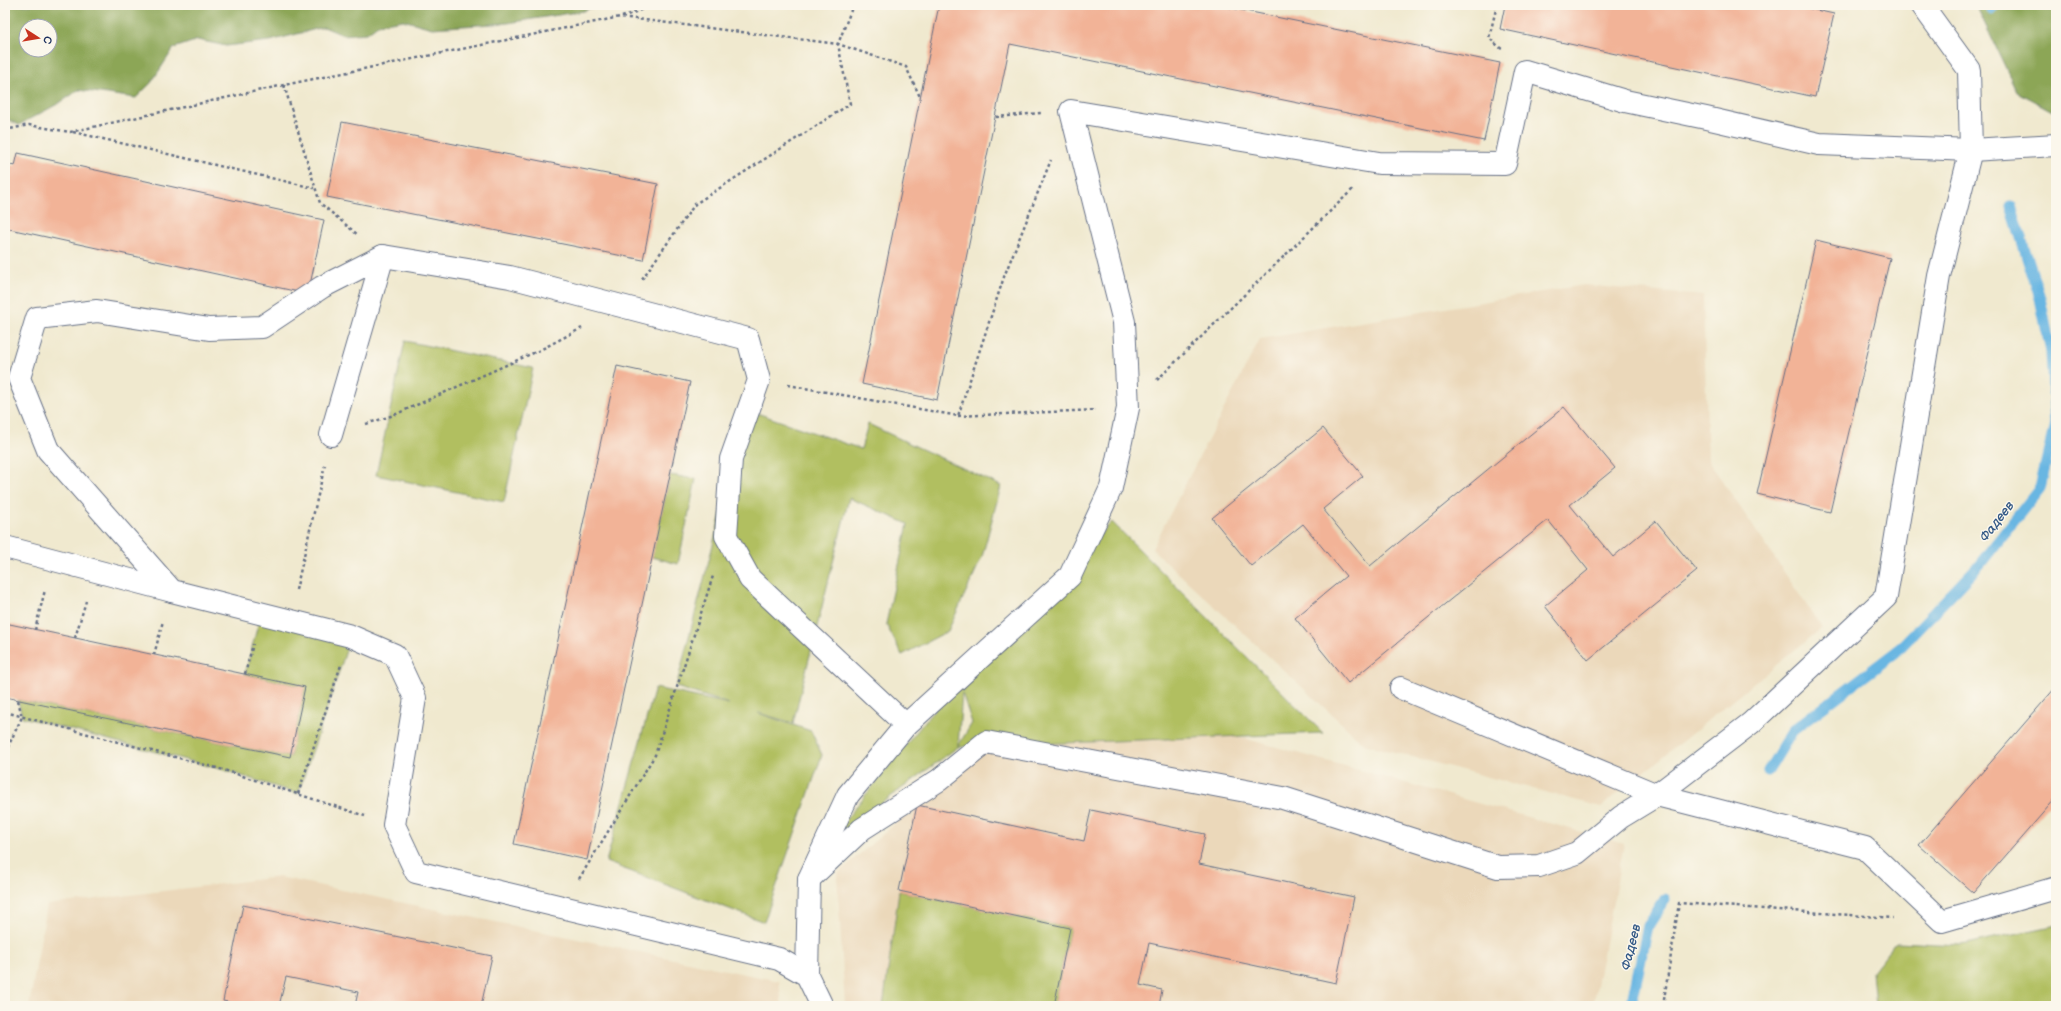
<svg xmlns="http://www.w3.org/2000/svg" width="2061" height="1011" font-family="'Balsamiq Sans',sans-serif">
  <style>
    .built { fill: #ebd8ba }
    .green { fill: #b1bf61; stroke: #667760; fill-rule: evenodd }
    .forest { fill: #8ca657; stroke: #546a5a; fill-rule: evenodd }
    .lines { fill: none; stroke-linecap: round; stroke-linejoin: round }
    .stream { stroke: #69b6e2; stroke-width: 11 }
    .building { fill: #f2b397 }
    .service-casing { stroke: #667086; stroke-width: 24 }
    .path { stroke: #667086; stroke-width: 2.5; stroke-dasharray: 3 3; stroke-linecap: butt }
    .service { stroke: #fff; stroke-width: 22 }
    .labels { text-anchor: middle; stroke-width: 3; stroke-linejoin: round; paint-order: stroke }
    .water-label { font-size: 13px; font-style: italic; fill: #325886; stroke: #fbf7ec }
  </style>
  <rect width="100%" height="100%" fill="#fbf7ec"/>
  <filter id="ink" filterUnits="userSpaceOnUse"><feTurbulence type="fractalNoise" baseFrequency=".025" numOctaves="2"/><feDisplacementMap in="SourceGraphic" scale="8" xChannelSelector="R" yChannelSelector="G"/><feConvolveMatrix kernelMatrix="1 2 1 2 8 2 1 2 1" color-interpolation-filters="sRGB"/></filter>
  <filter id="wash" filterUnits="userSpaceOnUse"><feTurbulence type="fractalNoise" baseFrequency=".012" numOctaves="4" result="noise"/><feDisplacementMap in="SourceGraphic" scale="16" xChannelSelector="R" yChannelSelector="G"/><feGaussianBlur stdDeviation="0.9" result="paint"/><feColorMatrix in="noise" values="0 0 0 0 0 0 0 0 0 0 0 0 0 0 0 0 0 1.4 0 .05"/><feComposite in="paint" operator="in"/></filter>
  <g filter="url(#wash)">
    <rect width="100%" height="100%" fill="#f0e9cf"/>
    <g class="built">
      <polygon points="1584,285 1703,296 1708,460 1822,628 1601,807 1364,744 1152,549 1260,339"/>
      <polygon points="1054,685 1624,844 1593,1006 845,1006 837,874"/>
      <polygon points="279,877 779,981 782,1006 29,1006 47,905"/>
    </g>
    <g class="green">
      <polygon points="405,341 533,368 504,502 376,475"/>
      <polygon points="748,410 861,449 868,424 1001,486 982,557 948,631 902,655 886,624 908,524 849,498 793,723 758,713 811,731 822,755 764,922 606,862 655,688 729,704 676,687"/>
      <polygon points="670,475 696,479 678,564 652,557"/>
      <path d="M1112,522L1323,733L958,747L825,845L964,673L963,691L985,653ZM962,693L972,723L958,746Z"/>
      <polygon points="261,613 351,636 298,794 224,770 22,717 18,700 290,757 305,687 245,674"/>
      <polygon points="899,891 1070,928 1054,1006 883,1006"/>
      <polygon points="2056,925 2056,1006 1875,1006 1872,972 1896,942 1961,945"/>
    </g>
    <g class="forest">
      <path d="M5,5H598L583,11L508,23L432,28L403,20L379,24L367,33L343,35L324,27L270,41L226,46L198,40L174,48L151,83L136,98L78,90C60,105 39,113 19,125L5,118ZM26,26H50V50H26Z"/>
      <polygon points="1976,5 2056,5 2056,113 2017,92"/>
    </g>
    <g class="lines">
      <g class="stream">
        <polyline points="1991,9 1995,5"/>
        <polyline points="1768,771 1793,730 1896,652 1980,564 2040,488 2055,424 2051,352 2040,298 2011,206"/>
        <polyline points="1631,1006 1648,926 1665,899"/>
      </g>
    </g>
    <g id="blocks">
      <g class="building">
        <polygon points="939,5 1217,5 1500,63 1484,141 1010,44 937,400 862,384"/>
        <polygon points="1505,5 1793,5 1834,14 1815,97 1500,29"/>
        <polygon points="342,122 658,184 643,260 327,197"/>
        <polygon points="18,153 324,220 308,294 5,228 5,164 15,166"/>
        <polygon points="1816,240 1890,258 1830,512 1757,494"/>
        <polygon points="617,366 690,382 587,860 514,844"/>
        <polygon points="1564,407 1615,468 1570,505 1613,557 1656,521 1697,571 1588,660 1545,606 1588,570 1548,520 1348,683 1295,618 1346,576 1303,524 1251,566 1212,518 1323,428 1363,476 1323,509 1370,566"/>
        <polygon points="5,623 305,687 290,757 5,697"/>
        <polygon points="2056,687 2056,798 1973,893 1919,845"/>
        <polygon points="917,805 1084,841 1091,810 1205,834 1199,864 1354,897 1336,983 1149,943 1140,985 1162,990 1159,1006 1054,1006 1070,928 899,891"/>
        <polygon points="243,905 492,956 481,1006 355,1006 358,992 286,977 279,1006 246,1006 223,1001"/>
      </g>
    </g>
  </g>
  <g filter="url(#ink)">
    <use href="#blocks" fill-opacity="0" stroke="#667086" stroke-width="1"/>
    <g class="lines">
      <defs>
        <g id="service">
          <polyline points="331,435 383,256"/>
          <polyline points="5,547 172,591"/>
          <polyline points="1401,688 1657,795 1865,848 1942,921 2056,888"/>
          <polyline points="809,879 862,829 939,780 986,742 1283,798 1498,867 1539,866 1577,853 1621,817 1657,795 1751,723 1886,597 1939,276 1971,150 1969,70 1922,5"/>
          <polyline points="807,975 809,879 848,795 906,725"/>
          <polyline points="822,1006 807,975 779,959 416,872 394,825 415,698 395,655 351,636 172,591 48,450 19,378 37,318 97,311 209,329 262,327 322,287 383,256 510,277 748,339 759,380 731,459 726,536 750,579 906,725 1070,576 1111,488 1128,408 1124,322 1071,111 1379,163 1505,164 1525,71 1625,101 1706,118 1819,144 1971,150 2056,145"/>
        </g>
      </defs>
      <use href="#service" class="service-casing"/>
      <g class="path">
        <polyline points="1497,5 1489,38 1504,51"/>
        <polyline points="622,17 654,5"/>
        <polyline points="284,85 320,203 358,235"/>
        <polyline points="996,117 1041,113"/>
        <polyline points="5,130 29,125 70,132 284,85 620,17 838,44 853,5"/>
        <polyline points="73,132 314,188"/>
        <polyline points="642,279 695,204 850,104 838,44 906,67 921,99"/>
        <polyline points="1157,380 1353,189"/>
        <polyline points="788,385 958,416 1005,274 1051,160"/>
        <polyline points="958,416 1096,410"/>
        <polyline points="366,424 394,415 540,350 582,328"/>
        <polyline points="296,590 325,465"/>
        <polyline points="35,630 45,590"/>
        <polyline points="75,638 86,601"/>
        <polyline points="154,655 163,621"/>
        <polyline points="245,674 253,644"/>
        <polyline points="5,712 224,770 365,816"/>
        <polyline points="5,753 22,717 18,700"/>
        <polyline points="298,794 341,665"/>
        <polyline points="579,879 655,755 713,576"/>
        <polyline points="1663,1006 1679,903 1893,918"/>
      </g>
      <use href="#service" class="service"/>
    </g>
  </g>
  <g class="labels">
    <g class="water-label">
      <text transform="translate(1996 521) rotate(-52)" y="5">Фадеев</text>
      <text transform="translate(1630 947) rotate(-76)" y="5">Фадеев</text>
    </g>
  </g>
  <rect width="2061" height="1011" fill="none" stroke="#fbf7ec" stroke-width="20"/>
  <g transform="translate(38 38) rotate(102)"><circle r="19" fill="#fbf7ec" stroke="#a1a7b3"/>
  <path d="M0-3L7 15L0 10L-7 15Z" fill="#c8321e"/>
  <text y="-6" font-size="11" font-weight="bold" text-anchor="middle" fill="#1b2f5e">С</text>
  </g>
</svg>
